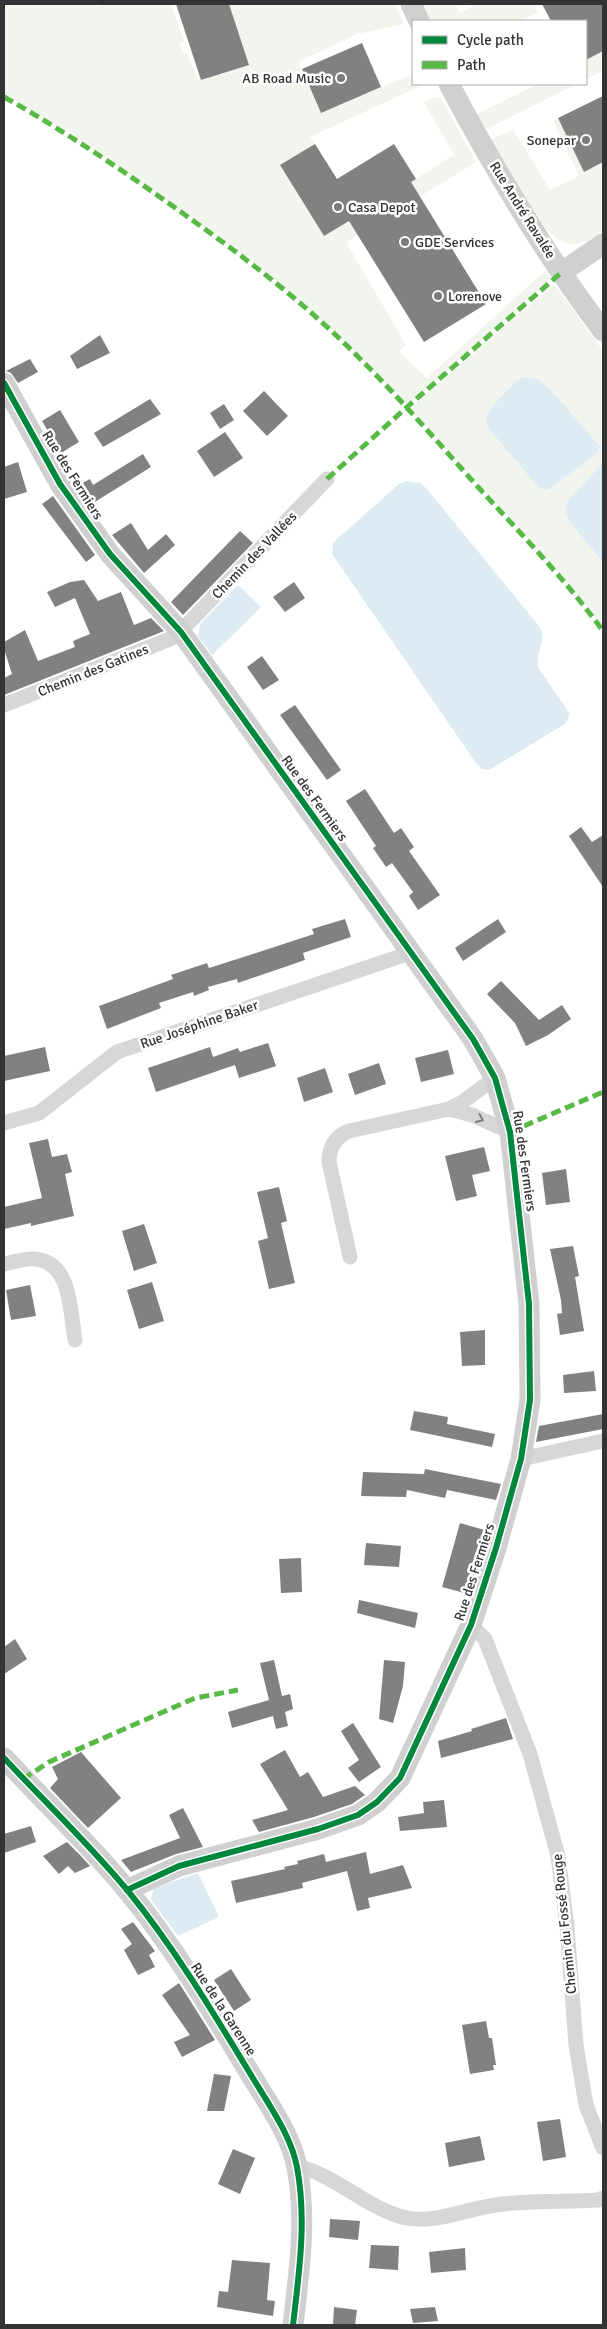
<svg xmlns="http://www.w3.org/2000/svg" width="607" height="2329" font-family="Signika,sans-serif">
  <style>
    .green { fill: #f1f5ed }
    .water { fill: #ddebf3 }
    .building { fill: #818181 }
    .lines { fill: none; stroke-linecap: round; stroke-linejoin: round }
    .street { stroke: #d7d7d7; stroke-width: 15 }
    .secondary { stroke: #d0d0d0; stroke-width: 21 }
    .quiet { stroke: #58b947; stroke-width: 5; stroke-dasharray: 10 5; stroke-linecap: butt }
    .cycleway-casing { stroke: #fff; stroke-width: 9 }
    .cycleway { stroke: #00873e; stroke-width: 6 }
    .oneway { stroke: #7d7d7d }
    .poi-dot { fill: #7a7a7a; stroke: #fff; stroke-width: 2 }
    .labels { text-anchor: middle; stroke-width: 5; stroke-linejoin: round; paint-order: stroke }
    .poi-label { font-size: 14px; fill: #333; stroke: #fff; text-anchor: start }
    .street-label { font-size: 14px; fill: #333; stroke: #fff }
  </style>
  <rect width="100%" height="100%" fill="#fff"/>
  <g class="green">
    <polygon points="4,4 94,4 97,7 107,4 171,4 184,41 179,43 183,53 187,53 198,81 249,65 229,4 395,4 404,24 357,34 298,62 321,113 413,74 413,84 425,84 310,137 315,144 280,166 324,236 454,155 424,102 433,98 441,98 476,162 346,242 406,345 399,351 427,378 546,270 551,279 407,405 336,333 257,264 63,128 4,94"/>
    <polygon points="421,4 455,4 459,13 477,4 541,4 535,7 538,12 520,21 429,21"/>
    <polygon points="603,51 603,76 601,72 586,79 586,60"/>
    <polygon points="538,84 577,84 491,127 485,128 477,114"/>
    <path d="M558,118L584,172L603,162V231C591,240 579,247 564,242C543,236 505,164 492,142L493,139L513,129L550,190L579,176L553,121Z"/>
    <polygon points="554,284 603,351 603,627 563,577 410,408"/>
  </g>
  <g class="water">
    <path d="M524,377L537,379L549,388L600,447L596,454L548,490L539,488L490,430L486,421C486,410 514,381 524,377Z"/>
    <polygon points="603,463 603,562 569,521 565,511 568,501"/>
    <path d="M406,481L420,483L426,488L539,626C548,641 535,651 538,667L570,714L565,724L489,770L482,769L476,763L332,554L333,544L336,540L399,484Z"/>
    <polygon points="238,585 261,607 212,655 198,636 200,624"/>
    <polygon points="198,1873 219,1917 178,1936 151,1900 154,1888"/>
  </g>
  <g class="building">
    <polygon points="176,4 229,4 249,65 201,80"/>
    <polygon points="542,4 603,4 603,51 586,60 586,21 551,21"/>
    <polygon points="362,43 381,87 321,113 302,69"/>
    <polygon points="603,96 603,162 584,172 558,118"/>
    <polygon points="315,144 337,179 394,144 416,179 411,182 486,304 424,342 349,221 324,236 280,165"/>
    <polygon points="100,335 110,353 77,369 70,356"/>
    <polygon points="30,359 38,372 18,383 11,373 6,371"/>
    <polygon points="264,391 288,416 267,436 243,411"/>
    <polygon points="150,399 161,414 103,447 94,433"/>
    <polygon points="224,404 234,420 220,429 210,413"/>
    <polygon points="60,410 79,442 61,453 42,421"/>
    <polygon points="225,432 243,458 214,477 197,451"/>
    <polygon points="143,454 151,467 90,505 77,486 90,479 93,485"/>
    <polygon points="18,462 27,492 4,499 4,467"/>
    <polygon points="53,496 95,555 86,562 42,504"/>
    <polygon points="131,523 148,550 166,534 175,545 144,573 112,535"/>
    <polygon points="240,531 253,543 183,615 171,602"/>
    <polygon points="84,580 98,601 121,592 134,625 151,618 164,631 4,695 4,678 12,674 4,649 4,642 25,630 38,661 75,647 73,641 90,634 75,598 55,607 47,592 70,582"/>
    <polygon points="294,582 305,598 285,612 273,597"/>
    <polygon points="262,656 279,680 263,690 247,667"/>
    <polygon points="295,705 341,770 327,780 280,715"/>
    <polygon points="365,789 394,833 401,828 414,847 409,851 440,895 418,910 409,896 413,892 392,863 386,867 373,848 376,846 346,801"/>
    <polygon points="581,827 592,842 603,835 603,887 569,836"/>
    <polygon points="345,919 351,937 303,953 305,960 238,983 237,979 208,987 209,990 194,996 193,992 159,1003 161,1008 107,1029 99,1006 173,979 171,975 207,963 209,968 256,953 314,934 312,929"/>
    <polygon points="498,919 506,932 463,961 455,948"/>
    <polygon points="501,981 539,1020 562,1005 571,1019 548,1035 526,1046 515,1023 487,994"/>
    <polygon points="268,1043 276,1066 239,1078 235,1065 156,1092 148,1068 210,1047 213,1057 238,1048 240,1052"/>
    <polygon points="45,1047 50,1071 4,1081 4,1056"/>
    <polygon points="448,1050 454,1074 421,1082 415,1058"/>
    <polygon points="379,1063 386,1084 355,1095 348,1074"/>
    <polygon points="325,1068 333,1092 304,1102 297,1078"/>
    <polygon points="48,1139 52,1157 67,1154 72,1172 65,1174 74,1216 31,1226 31,1223 4,1229 4,1207 42,1198 29,1143"/>
    <polygon points="484,1147 490,1171 472,1175 477,1196 456,1201 445,1156"/>
    <polygon points="566,1169 570,1202 546,1205 542,1173"/>
    <polygon points="279,1187 287,1221 281,1223 295,1283 269,1289 258,1241 268,1238 257,1192"/>
    <polygon points="144,1224 157,1263 134,1271 122,1231"/>
    <polygon points="573,1246 579,1276 575,1277 584,1331 560,1335 557,1314 562,1313 561,1300 550,1249"/>
    <polygon points="152,1282 164,1321 139,1329 127,1290"/>
    <polygon points="30,1285 36,1316 11,1320 6,1290"/>
    <polygon points="485,1330 485,1365 462,1366 460,1332"/>
    <polygon points="594,1371 596,1391 564,1393 563,1375"/>
    <polygon points="414,1411 448,1417 447,1424 495,1434 492,1447 410,1430"/>
    <polygon points="603,1414 603,1429 536,1442 539,1426"/>
    <polygon points="425,1469 501,1484 496,1500 447,1490 445,1498 407,1490 406,1497 361,1496 363,1472 424,1474"/>
    <polygon points="460,1523 488,1531 468,1594 442,1587"/>
    <polygon points="366,1543 401,1546 399,1567 364,1565"/>
    <polygon points="301,1558 302,1592 281,1593 279,1559"/>
    <polygon points="359,1600 418,1613 415,1628 357,1613"/>
    <polygon points="15,1639 27,1659 4,1674 4,1647"/>
    <polygon points="274,1660 282,1696 290,1694 293,1709 285,1712 288,1726 276,1729 273,1716 232,1728 228,1712 269,1700 260,1663"/>
    <polygon points="384,1660 405,1662 403,1686 393,1723 379,1719"/>
    <polygon points="506,1718 513,1739 441,1758 438,1741 472,1731 471,1729"/>
    <polygon points="353,1723 381,1767 359,1782 348,1768 359,1760 341,1731"/>
    <polygon points="285,1750 300,1777 308,1772 323,1797 355,1786 365,1795 352,1804 314,1817 259,1832 252,1820 288,1810 260,1764"/>
    <polygon points="81,1752 121,1798 88,1828 50,1788 58,1779 52,1767"/>
    <polygon points="444,1800 447,1827 400,1831 398,1817 424,1813 423,1802"/>
    <polygon points="183,1808 203,1847 176,1854 131,1872 121,1860 180,1838 169,1815"/>
    <polygon points="31,1826 36,1842 4,1853 4,1834"/>
    <polygon points="67,1842 81,1856 90,1866 75,1873 68,1866 59,1874 43,1856"/>
    <polygon points="366,1852 370,1874 403,1865 412,1888 368,1898 370,1908 357,1911 347,1871 302,1883 303,1888 236,1903 231,1881 285,1869 284,1867 298,1864 297,1861 324,1854 326,1862"/>
    <polygon points="133,1922 155,1951 149,1955 155,1967 138,1975 124,1950 132,1944 121,1929"/>
    <polygon points="231,1969 251,2000 234,2011 214,1980"/>
    <polygon points="179,1983 215,2040 182,2057 174,2042 190,2035 162,1995"/>
    <polygon points="486,2021 489,2038 492,2038 496,2065 493,2065 494,2070 470,2074 462,2025"/>
    <polygon points="214,2074 231,2076 224,2111 207,2111"/>
    <polygon points="560,2119 566,2157 543,2161 537,2122"/>
    <polygon points="480,2136 485,2160 449,2167 445,2143"/>
    <polygon points="233,2149 255,2158 240,2194 218,2184"/>
    <polygon points="330,2219 360,2221 358,2240 329,2237"/>
    <polygon points="371,2245 399,2246 398,2270 369,2268"/>
    <polygon points="465,2248 466,2270 431,2273 429,2252"/>
    <polygon points="232,2260 270,2263 267,2300 275,2301 273,2316 217,2307 219,2291 228,2292"/>
    <polygon points="334,2307 357,2310 355,2325 333,2325"/>
    <polygon points="435,2307 438,2321 413,2323 410,2309"/>
  </g>
  <g class="lines">
    <g class="street">
      <polyline points="4,705 175,637 327,479"/>
      <polyline points="449,1109 472,1115 510,1132"/>
      <polyline points="4,1123 39,1113 117,1052 410,953"/>
      <path d="M350,1257L329,1162C329,1148 335,1137 349,1131L449,1109L461,1103L495,1078"/>
      <path d="M4,1264C14,1262 25,1258 35,1259C72,1262 70,1313 75,1340"/>
      <polyline points="521,1459 603,1441"/>
      <polyline points="471,1625 485,1639 530,1754 558,1856 567,1926 576,2045 586,2105 603,2148"/>
      <path d="M297,2166C335,2175 364,2206 402,2217C433,2225 465,2209 496,2205C529,2200 565,2202 598,2200L603,2198"/>
    </g>
    <g class="secondary">
      <polyline points="411,4 419,21"/>
      <path d="M449,84C494,169 545,254 603,331"/>
      <polyline points="562,272 603,244"/>
      <polyline points="4,383 60,484 110,554 181,632 473,1039 495,1078 510,1132 529,1304 530,1400 521,1459 496,1548 471,1625 400,1778 377,1802 358,1815 318,1829 179,1866 127,1890"/>
      <path d="M4,1758C45,1802 89,1844 128,1891C173,1946 211,2009 248,2070C265,2099 291,2134 297,2167C307,2220 299,2273 293,2325"/>
    </g>
    <g class="quiet">
      <path d="M4,97C63,130 119,168 174,207C233,249 290,291 342,341C390,387 434,438 478,487C521,534 566,580 603,631"/>
      <polyline points="327,479 406,408 562,272"/>
      <polyline points="510,1132 603,1092"/>
      <polyline points="23,1779 49,1762 195,1698 238,1690"/>
    </g>
    <defs>
      <g id="cycleway">
        <polyline points="4,383 60,484 110,554 181,632 473,1039 495,1078 510,1132 529,1304 530,1400 521,1459 496,1548 471,1625 400,1778 377,1802 358,1815 318,1829 179,1866 127,1890"/>
        <path d="M4,1758C45,1802 89,1844 128,1891C173,1946 211,2009 248,2070C265,2099 291,2134 297,2167C307,2220 299,2273 293,2325"/>
      </g>
    </defs>
    <use href="#cycleway" class="cycleway-casing"/>
    <use href="#cycleway" class="cycleway"/>
  </g>
  <defs><path id="oneway-chevron" d="M-2-3.5L2.5 0L-2 3.5" fill="none" stroke-width="1.6" stroke-linecap="round" stroke-linejoin="round" transform="scale(1.25)"/></defs>
  <use class="oneway" href="#oneway-chevron" transform="translate(480 1119) rotate(24)"/>
  <g class="poi-dot">
    <circle cx="341" cy="78" r="5"/>
    <circle cx="586" cy="140" r="5"/>
    <circle cx="338" cy="207" r="5"/>
    <circle cx="405" cy="242" r="5"/>
    <circle cx="438" cy="296" r="5"/>
  </g>
  <g class="labels">
    <g class="poi-label">
      <text x="331" y="83" text-anchor="end">AB Road Music</text>
      <text x="576" y="145" text-anchor="end">Sonepar</text>
      <text x="348" y="212">Casa Depot</text>
      <text x="415" y="247">GDE Services</text>
      <text x="448" y="301">Lorenove</text>
    </g>
    <g class="street-label">
      <text transform="translate(523 210) rotate(58)" y="5">Rue André Ravalée</text>
      <text transform="translate(73 475) rotate(58)" y="5">Rue des Fermiers</text>
      <text transform="translate(254 555) rotate(-46)" y="5">Chemin des Vallées</text>
      <text transform="translate(93 670) rotate(-22)" y="5">Chemin des Gatines</text>
      <text transform="translate(315 798) rotate(54)" y="5">Rue des Fermiers</text>
      <text transform="translate(199 1024) rotate(-19)" y="5">Rue Joséphine Baker</text>
      <text transform="translate(525 1161) rotate(82)" y="5">Rue des Fermiers</text>
      <text transform="translate(474 1572) rotate(-72)" y="5">Rue des Fermiers</text>
      <text transform="translate(564 1924) rotate(-96)" y="5">Chemin du Fossé Rouge</text>
      <text transform="translate(224 2009) rotate(57)" y="5">Rue de la Garenne</text>
    </g>
  </g>
  <rect width="607" height="2329" fill="none" stroke="#333333" stroke-width="10"/>
  <rect x="412" y="20" width="175" height="65" fill="#ffffff" stroke="#adadad"/>
  <rect x="422" y="36" width="25" height="8" fill="#00873e" stroke="#adadad"/>
  <text x="457" y="45" font-size="15" fill="#333333">Cycle path</text>
  <rect x="422" y="61" width="25" height="8" fill="#58b947" stroke="#adadad"/>
  <text x="457" y="70" font-size="15" fill="#333333">Path</text>
</svg>
